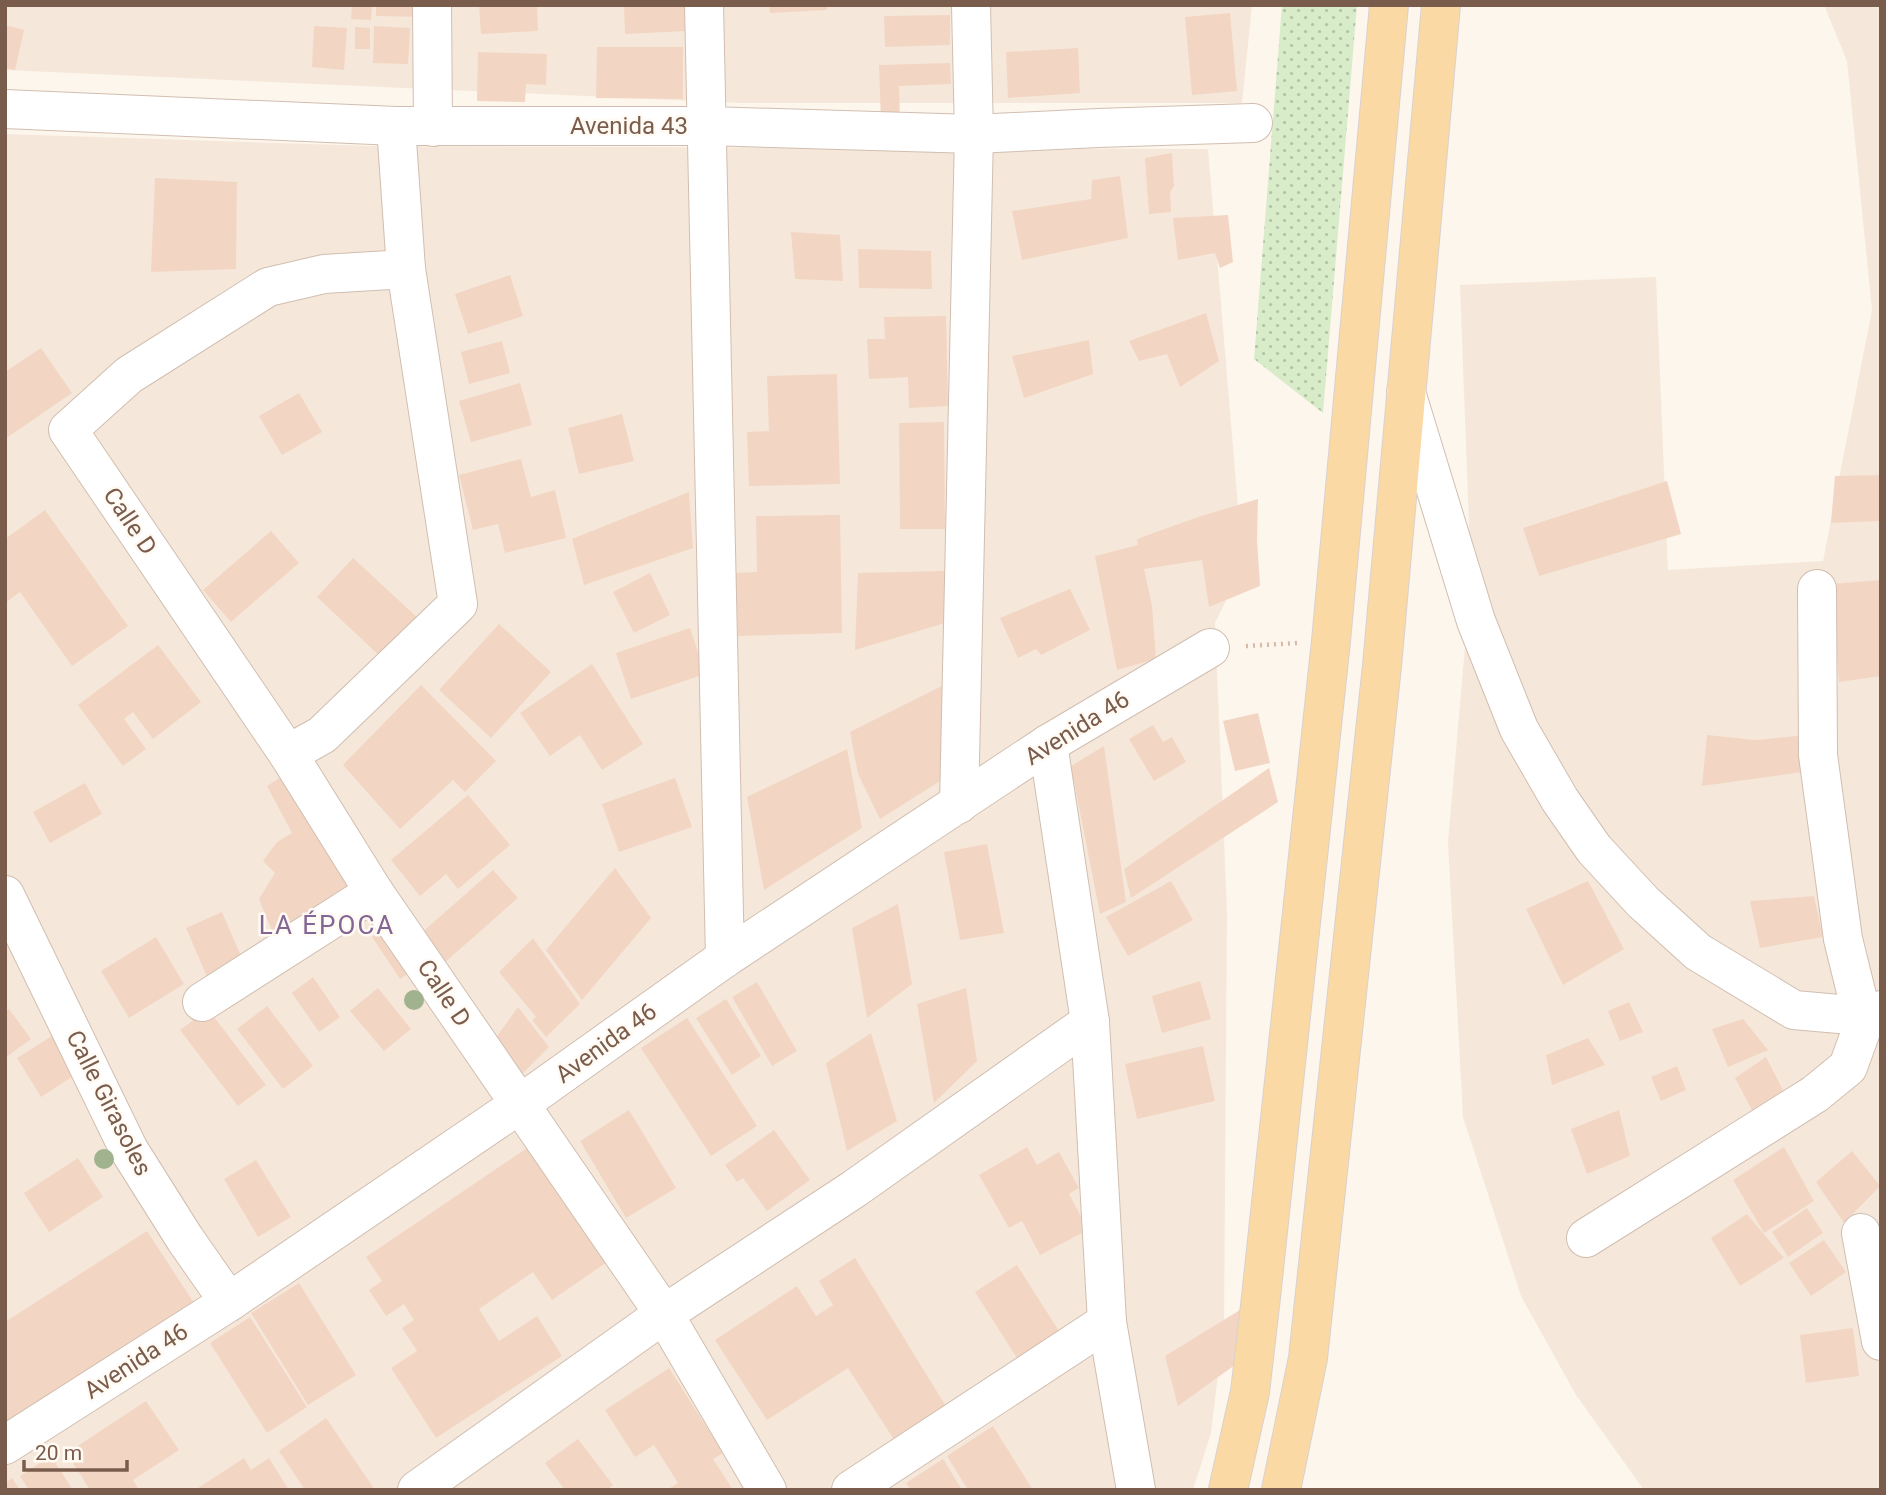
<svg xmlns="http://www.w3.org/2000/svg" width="1886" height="1495" font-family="Roboto,sans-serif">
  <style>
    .residential { fill: #f5e8da }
    .grass { fill: url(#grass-dots) }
    .building { fill: #f3d5c3 }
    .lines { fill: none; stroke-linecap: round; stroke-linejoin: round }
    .minor-casing { stroke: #d1beb0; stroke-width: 40 }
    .major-casing { stroke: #dad1cd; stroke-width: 40 }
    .path { stroke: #d9b8a5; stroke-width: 4.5; stroke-dasharray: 2 5; stroke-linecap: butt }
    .minor { stroke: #fff; stroke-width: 38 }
    .major { stroke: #fbd9a5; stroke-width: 38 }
    .tree { fill: #a0b28e }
    .labels { text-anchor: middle; stroke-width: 5; stroke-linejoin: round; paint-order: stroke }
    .street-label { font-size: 24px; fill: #7a5c4d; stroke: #fffaf3 }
    .neighbourhood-label { font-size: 26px; letter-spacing: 2px; fill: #846695; stroke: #fffaf3 }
  </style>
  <defs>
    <pattern id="grass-dots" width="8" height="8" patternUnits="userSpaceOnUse" patternTransform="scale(1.75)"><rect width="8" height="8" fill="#d8ecc9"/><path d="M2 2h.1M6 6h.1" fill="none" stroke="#b4c2a5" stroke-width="1.8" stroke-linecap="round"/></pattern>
  </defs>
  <rect width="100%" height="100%" fill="#fdf6ec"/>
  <g class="residential">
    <polygon points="5,5 1252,5 1242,103 740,103 5,70"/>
    <polygon points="1824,5 1881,5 1881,1490 1644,1490 1576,1395 1521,1296 1463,1117 1448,842 1471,578 1460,285 1656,277 1668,570 1823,561 1872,310 1847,61"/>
    <polygon points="5,134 372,146 1208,149 1243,566 1215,623 1227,913 1224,1324 1211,1433 1193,1490 5,1490"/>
  </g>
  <polygon class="grass" points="1282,5 1357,5 1323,413 1254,359"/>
  <g class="building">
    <polygon points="352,5 372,5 371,20 351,19"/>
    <polygon points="376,5 424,5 424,17 376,16"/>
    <polygon points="479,5 537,5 538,31 481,34"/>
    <polygon points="624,5 685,5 686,31 625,34"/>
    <polygon points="769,5 827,5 827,10 770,13"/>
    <polygon points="1230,13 1237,91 1192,95 1185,17"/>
    <polygon points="950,15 950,45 885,47 884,16"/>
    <polygon points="5,25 24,30 15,70 5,68"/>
    <polygon points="314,26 347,28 344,70 312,67"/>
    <polygon points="374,26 410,28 408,64 373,63"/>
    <polygon points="355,27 370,28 370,49 355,49"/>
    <polygon points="597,47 683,47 683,99 596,98"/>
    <polygon points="1078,48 1080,93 1008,98 1006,52"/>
    <polygon points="478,52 547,54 546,85 526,84 525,102 477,101"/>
    <polygon points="950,63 951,84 899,86 900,123 881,123 879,65"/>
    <polygon points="1172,153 1174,186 1170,192 1171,212 1149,214 1145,158"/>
    <polygon points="1120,176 1128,238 1022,260 1012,211 1091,199 1092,180"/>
    <polygon points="155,178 237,182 236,269 151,272"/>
    <polygon points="1228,215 1233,262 1220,268 1215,253 1178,260 1173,218"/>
    <polygon points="791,232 840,235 843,281 795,279"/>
    <polygon points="858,249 931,251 932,289 859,288"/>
    <polygon points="510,275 523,316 468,334 455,294"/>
    <polygon points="1206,313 1219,361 1180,387 1167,354 1139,361 1129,341"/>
    <polygon points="946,316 948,406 909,408 908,377 869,379 867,339 885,339 884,317"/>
    <polygon points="1089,340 1093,374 1024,398 1012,356"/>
    <polygon points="502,341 510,373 469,384 461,352"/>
    <polygon points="41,348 72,393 5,439 5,372"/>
    <polygon points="837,374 840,484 749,486 747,432 769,431 767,376"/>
    <polygon points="520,383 532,425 471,442 459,401"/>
    <polygon points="299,393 322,432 282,455 259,416"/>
    <polygon points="622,414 634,461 579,474 568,428"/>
    <polygon points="944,422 945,529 900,529 899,423"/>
    <polygon points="521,459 531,497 555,490 566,538 505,553 498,524 473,530 459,475"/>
    <polygon points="1881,475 1879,521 1831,523 1835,476"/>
    <polygon points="1667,481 1681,534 1539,576 1523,528"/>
    <polygon points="689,492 693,548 584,585 572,539"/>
    <polygon points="1258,499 1257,540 1260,586 1209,607 1202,560 1144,569 1152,606 1156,659 1117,670 1095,556 1138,545 1137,539 1198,517"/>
    <polygon points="45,510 128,626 72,666 20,592 5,603 5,539"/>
    <polygon points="840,515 842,633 738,636 736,573 757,572 756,516"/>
    <polygon points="271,531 299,563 231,622 203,590"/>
    <polygon points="353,558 421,621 384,660 317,597"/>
    <polygon points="946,571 945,623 855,650 858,573"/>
    <polygon points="650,573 670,615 634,633 613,592"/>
    <polygon points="1881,580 1881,676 1839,682 1832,584"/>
    <polygon points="1070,589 1090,630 1041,655 1036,649 1018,658 1000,618"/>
    <polygon points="499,624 551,672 491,738 439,690"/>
    <polygon points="690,628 705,674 631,699 616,653"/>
    <polygon points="158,645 201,702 153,739 133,712 124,719 146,749 123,766 78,705"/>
    <polygon points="592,664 643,744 602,770 580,735 550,756 520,713"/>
    <polygon points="421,685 496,761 465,792 453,780 400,829 343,765"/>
    <polygon points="944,685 945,778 880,819 858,774 850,732"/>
    <polygon points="1258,713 1270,763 1235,771 1223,721"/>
    <polygon points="1153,725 1163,742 1172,737 1186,762 1154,781 1129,739"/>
    <polygon points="1707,735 1755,740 1809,735 1810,771 1702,786"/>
    <polygon points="1104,746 1126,902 1100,914 1071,766"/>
    <polygon points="847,749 862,828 764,890 747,797"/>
    <polygon points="301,764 373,881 277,943 259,899 275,873 263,861 277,842 292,833 267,786"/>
    <polygon points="1269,768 1278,802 1131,898 1124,869"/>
    <polygon points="675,778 692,827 619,852 602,804"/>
    <polygon points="85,783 102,814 50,843 33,812"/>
    <polygon points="468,795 510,845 458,889 446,874 420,896 391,860"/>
    <polygon points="987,844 1004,933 960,940 944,852"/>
    <polygon points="615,868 651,918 582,1000 546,950"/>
    <polygon points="493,870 518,898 443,964 419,935"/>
    <polygon points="1171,881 1193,920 1128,956 1106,917"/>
    <polygon points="1588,881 1624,949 1563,985 1526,909"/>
    <polygon points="1814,896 1823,937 1760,948 1750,901"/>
    <polygon points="898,904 912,984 867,1018 852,928"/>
    <polygon points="222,912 244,963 208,979 186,928"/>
    <polygon points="393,922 421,965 400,979 372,937"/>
    <polygon points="156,937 184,984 129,1018 101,971"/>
    <polygon points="533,938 580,1004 546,1037 532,1020 536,1017 499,972"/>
    <polygon points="313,977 340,1017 319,1032 292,993"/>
    <polygon points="1200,981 1211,1019 1162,1033 1152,996"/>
    <polygon points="757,982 797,1051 772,1066 732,997"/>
    <polygon points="378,988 411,1029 384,1051 350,1011"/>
    <polygon points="966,988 977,1061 934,1103 917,1004"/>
    <polygon points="726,999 761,1056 732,1075 696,1018"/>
    <polygon points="1629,1002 1643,1032 1620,1041 1608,1011"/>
    <polygon points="267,1006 313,1066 283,1089 237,1029"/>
    <polygon points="518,1007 549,1047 522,1074 495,1039"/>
    <polygon points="9,1009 31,1039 5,1058 5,1012"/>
    <polygon points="208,1009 266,1085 238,1106 180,1030"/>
    <polygon points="687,1018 757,1126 711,1156 641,1048"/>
    <polygon points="1743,1019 1768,1050 1728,1067 1712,1029"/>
    <polygon points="60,1031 84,1069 41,1097 17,1058"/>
    <polygon points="871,1033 897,1121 847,1151 826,1063"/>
    <polygon points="1588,1038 1605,1065 1552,1085 1546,1055"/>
    <polygon points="1203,1046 1215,1101 1137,1119 1125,1064"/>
    <polygon points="1766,1057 1788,1100 1754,1114 1735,1078"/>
    <polygon points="1677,1066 1686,1090 1661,1101 1651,1077"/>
    <polygon points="629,1110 676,1188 626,1218 580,1141"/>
    <polygon points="1619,1110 1630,1156 1587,1174 1571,1129"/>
    <polygon points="774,1130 810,1180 767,1211 743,1178 737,1182 725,1165"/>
    <polygon points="533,1144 610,1260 552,1300 533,1272 479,1309 499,1341 537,1316 562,1356 436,1438 391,1368 417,1351 402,1328 414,1320 404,1304 386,1316 369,1290 382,1281 366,1257"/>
    <polygon points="1027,1147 1037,1165 1059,1152 1079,1188 1069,1194 1088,1230 1040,1255 1022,1221 1009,1228 979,1175"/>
    <polygon points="1784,1147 1814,1201 1764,1233 1733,1180"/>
    <polygon points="1852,1151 1880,1186 1844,1223 1816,1182"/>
    <polygon points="78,1158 103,1197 49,1232 24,1193"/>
    <polygon points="256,1160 291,1217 258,1237 224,1179"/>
    <polygon points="1807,1208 1823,1233 1788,1257 1772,1232"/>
    <polygon points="1747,1214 1784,1258 1740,1286 1711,1238"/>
    <polygon points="147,1231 196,1306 5,1431 5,1322"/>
    <polygon points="1824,1240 1846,1272 1811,1296 1789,1263"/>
    <polygon points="855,1258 950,1413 898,1446 848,1368 767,1420 715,1340 797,1286 816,1316 833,1305 819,1281"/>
    <polygon points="1017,1265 1064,1339 1022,1366 975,1292"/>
    <polygon points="299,1283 356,1375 308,1405 251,1313"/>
    <polygon points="1240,1310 1239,1362 1178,1406 1165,1356"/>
    <polygon points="250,1317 307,1407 267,1433 210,1343"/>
    <polygon points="1853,1328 1859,1376 1806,1383 1800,1335"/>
    <polygon points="669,1368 723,1453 713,1459 733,1490 667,1490 678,1483 654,1445 635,1457 605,1410"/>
    <polygon points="146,1401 179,1450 133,1480 139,1490 90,1490 67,1453"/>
    <polygon points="326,1418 375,1490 305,1490 279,1451"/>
    <polygon points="993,1426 1033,1490 968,1490 947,1456"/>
    <polygon points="578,1439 613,1485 607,1490 565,1490 545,1463"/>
    <polygon points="51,1456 73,1490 29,1490 20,1476"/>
    <polygon points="244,1458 251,1470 269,1458 289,1490 195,1490"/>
    <polygon points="943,1459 962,1490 911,1490 906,1483"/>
    <polygon points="12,1478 20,1490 5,1490 5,1483"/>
  </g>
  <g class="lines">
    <defs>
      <g id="minor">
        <polyline points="432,5 433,127"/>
        <polyline points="704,5 725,958"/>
        <polyline points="5,109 396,126 708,126 974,134 1098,128 1253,123"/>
        <polyline points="406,269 324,274 268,287 129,375 68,430 288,754 374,892 664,1314 767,1490"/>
        <polyline points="1406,392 1476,621 1519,729 1560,800 1594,849 1643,902 1698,952 1794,1010 1862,1016 1881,1010"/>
        <polyline points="1048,744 1090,1022 1107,1322 1136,1490"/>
        <polyline points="288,754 322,735 458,604 406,269 396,126"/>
        <polyline points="959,804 974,134 971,5"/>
        <polyline points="5,895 129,1150 185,1239 229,1302"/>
        <polyline points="202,1002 374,892"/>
        <polyline points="1861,1233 1881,1341"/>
        <polyline points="1586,1238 1815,1094 1848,1067 1861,1031 1862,1016 1843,939 1818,755 1817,589"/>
        <polyline points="5,1445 229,1302 520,1104 725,958 1048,744 1210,648"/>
        <polyline points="417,1490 664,1314 854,1189 1090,1022"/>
        <polyline points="851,1490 1107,1322"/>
      </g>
      <g id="major">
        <polyline points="1228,1490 1250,1392 1261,1297 1331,641 1389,5"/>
        <polyline points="1281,1490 1308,1358 1382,666 1441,5"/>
      </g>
    </defs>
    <use href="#minor" class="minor-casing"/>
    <use href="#major" class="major-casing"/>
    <polyline class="path" points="1246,646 1297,643"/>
    <use href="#minor" class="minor"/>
    <use href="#major" class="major"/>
  </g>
  <g class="tree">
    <circle cx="414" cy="1000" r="10"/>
    <circle cx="104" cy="1159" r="10"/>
  </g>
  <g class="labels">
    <g class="street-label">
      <text x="629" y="134">Avenida 43</text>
      <text transform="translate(130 521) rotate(56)" y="8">Calle D</text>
      <text transform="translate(1077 728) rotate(-32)" y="8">Avenida 46</text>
      <text transform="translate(444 993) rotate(56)" y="8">Calle D</text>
      <text transform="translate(606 1043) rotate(-36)" y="8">Avenida 46</text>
      <text transform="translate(109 1103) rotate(63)" y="8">Calle Girasoles</text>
      <text transform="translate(136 1361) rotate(-33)" y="8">Avenida 46</text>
    </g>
    <g class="neighbourhood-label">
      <text x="327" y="934">LA ÉPOCA</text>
    </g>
  </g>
  <rect width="1886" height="1495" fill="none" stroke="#7a5c4d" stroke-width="14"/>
  <path d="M24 1460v10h103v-10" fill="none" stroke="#7a5c4d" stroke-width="3.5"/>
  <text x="35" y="1460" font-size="21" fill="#7a5c4d" stroke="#fffaf3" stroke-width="5" paint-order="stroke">20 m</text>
</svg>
